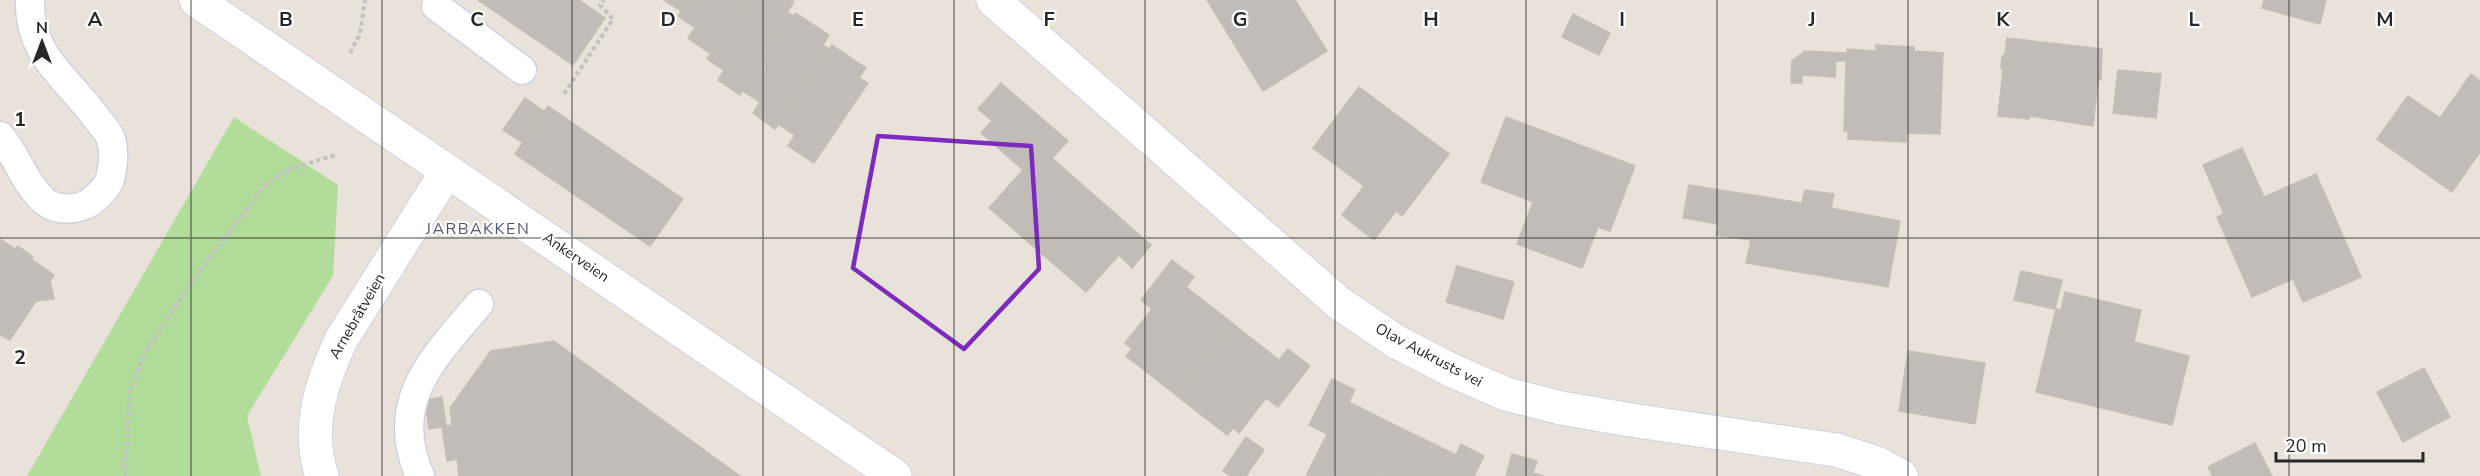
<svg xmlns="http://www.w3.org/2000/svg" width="2480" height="476" font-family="'Nunito Sans',sans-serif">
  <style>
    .green { fill: #b2dc9a }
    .building { fill: #c1bcb7; stroke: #c4beb4; stroke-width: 1.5 }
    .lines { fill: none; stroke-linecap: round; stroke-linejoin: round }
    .lane-casing { stroke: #cfd3e0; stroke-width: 31 }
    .street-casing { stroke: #cfd3e0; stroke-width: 35 }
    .secondary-casing { stroke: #cfd3e0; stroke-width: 35 }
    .path { stroke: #c3c3c3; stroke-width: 4; stroke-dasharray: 4.5 3; stroke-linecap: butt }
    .lane { stroke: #fff; stroke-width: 28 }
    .street { stroke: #fff; stroke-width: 33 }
    .secondary { stroke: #fff; stroke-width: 33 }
    .marked { fill: none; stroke: #7b2cbf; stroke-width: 4.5; stroke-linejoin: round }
    .grid { fill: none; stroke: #272727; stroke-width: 1.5; stroke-opacity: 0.55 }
    .labels { text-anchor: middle; stroke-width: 4.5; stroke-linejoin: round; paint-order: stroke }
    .street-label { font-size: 15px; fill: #272727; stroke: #fff }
    .neighbourhood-label { font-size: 16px; letter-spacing: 1.5px; fill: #4c5474; stroke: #fff }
    .grid-label { font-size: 20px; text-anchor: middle; font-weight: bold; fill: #272727; stroke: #fff; stroke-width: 4.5; stroke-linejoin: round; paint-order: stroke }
  </style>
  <rect width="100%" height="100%" fill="#e9e2da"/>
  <polygon class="green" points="234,117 338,185 333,276 247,416 261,476 27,476"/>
  <g class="building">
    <polygon points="478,0 579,0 605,18 573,65"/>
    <polygon points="664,0 689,0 681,11"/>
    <polygon points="689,0 747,0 711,54 688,38 695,28 678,16"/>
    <polygon points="747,0 791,0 794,2 787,12 794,16 740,95 718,80 724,70 707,59"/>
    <polygon points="1207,0 1295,0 1327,51 1263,91"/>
    <polygon points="2264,0 2326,0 2320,24 2262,8"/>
    <polygon points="796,13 829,35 823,45 829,49 775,129 753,113 760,102 743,91"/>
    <polygon points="1573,14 1610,33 1599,55 1562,37"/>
    <polygon points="2007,38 2102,49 2101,79 2098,81 2093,126 2030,116 2029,119 1998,116 2003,70 2001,68 2002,56 2005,54"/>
    <polygon points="832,45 866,68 859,78 868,83 814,163 788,146 795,135 778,124"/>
    <polygon points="1876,45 1914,47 1914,51 1943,53 1940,134 1906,133 1906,142 1848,139 1848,131 1844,131 1846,61 1836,61 1835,77 1802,75 1802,83 1791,83 1792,61 1805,51 1847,53 1847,49 1876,51"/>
    <polygon points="2118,70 2161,74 2156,118 2113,113"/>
    <polygon points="2471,74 2480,81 2480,152 2452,192 2377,139 2408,96 2440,118"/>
    <polygon points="1001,83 1068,141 1052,158 1151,245 1132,268 1119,255 1086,292 989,208 1023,170 981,133 992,121 978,109"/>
    <polygon points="1359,87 1449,154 1402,216 1396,211 1374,240 1342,215 1364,186 1313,148"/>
    <polygon points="525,98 544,111 523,143 503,130"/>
    <polygon points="548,106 683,199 650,246 515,154"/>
    <polygon points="1506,117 1635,166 1610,231 1598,227 1582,268 1517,244 1533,202 1481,182"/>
    <polygon points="2242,148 2264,197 2316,174 2361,277 2303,302 2293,279 2252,297 2217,217 2224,214 2203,165"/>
    <polygon points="1689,185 1802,203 1805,190 1834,194 1831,208 1900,221 1888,287 1746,263 1751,240 1716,235 1718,224 1683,218"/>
    <polygon points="0,239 15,249 18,246 33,257 31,259 54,275 50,281 54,299 36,301 10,340 0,335"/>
    <polygon points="1172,260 1194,277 1186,287 1232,323 1176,395 1126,356 1132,349 1125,343 1152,309 1141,300"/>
    <polygon points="1457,266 1514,282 1503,319 1446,302"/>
    <polygon points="2021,271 2062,280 2055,309 2014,300"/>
    <polygon points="2065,292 2141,310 2134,342 2189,356 2172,425 2036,392 2056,309 2061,310"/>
    <polygon points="1232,323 1279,360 1288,349 1310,366 1278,407 1266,398 1239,433 1233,428 1227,435 1176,395"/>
    <polygon points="554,341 740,476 459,476 457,459 447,461 442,427 429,429 425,400 442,397 446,426 452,425 450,408 491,351"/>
    <polygon points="1908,351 1985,363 1975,424 1899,411"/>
    <polygon points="2424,368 2450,417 2403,442 2377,392"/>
    <polygon points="1332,379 1355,390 1349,402 1401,428 1377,476 1306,476 1327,434 1309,425"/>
    <polygon points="1401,428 1456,455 1461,444 1484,456 1474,476 1377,476"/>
    <polygon points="1246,437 1264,450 1246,476 1231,476 1223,471"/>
    <polygon points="2255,443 2272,476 2213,476 2208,467"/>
    <polygon points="1512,454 1537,461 1533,473 1544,476 1506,476"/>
  </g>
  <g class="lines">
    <defs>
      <g id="lane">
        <polyline points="436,6 522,70"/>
        <path d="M0,136C26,166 34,224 85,205C93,202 108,187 110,179C113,165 115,153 111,139C108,131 100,123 95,116C66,77 28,54 30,0"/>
        <path d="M420,476C387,402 434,357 479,304"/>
      </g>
      <polyline id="street" points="993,0 1339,303 1395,341 1453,371 1506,394 1561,408 1631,420 1836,450 1877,463 1901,476"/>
      <g id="secondary">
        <polyline points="196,0 895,476"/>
        <path d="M322,476C306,428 321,384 341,340L447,171"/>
      </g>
    </defs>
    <use href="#lane" class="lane-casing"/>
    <use href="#street" class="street-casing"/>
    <use href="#secondary" class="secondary-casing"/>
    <g class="path">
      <polyline points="350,53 360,34 365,0"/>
      <polyline points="564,94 613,19 600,5 604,0"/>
      <polyline points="125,476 130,391 143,356 185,291 263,187 284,171 335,155"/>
    </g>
    <use href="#lane" class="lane"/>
    <use href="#street" class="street"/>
    <use href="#secondary" class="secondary"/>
  </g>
  <path class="marked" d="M878,136L1031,146L1039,269L964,349L853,268Z"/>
  <path class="grid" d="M191,0V476M382,0V476M572,0V476M763,0V476M954,0V476M1145,0V476M1335,0V476M1526,0V476M1717,0V476M1908,0V476M2098,0V476M2289,0V476M0,238H2480"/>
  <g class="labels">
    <g class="street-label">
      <text transform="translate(576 257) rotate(34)" y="5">Ankerveien</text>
      <text transform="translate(357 316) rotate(-60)" y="5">Arnebråtveien</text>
      <text transform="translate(1429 355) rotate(28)" y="5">Olav Aukrusts vei</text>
    </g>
    <g class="neighbourhood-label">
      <text x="478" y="234">JARBAKKEN</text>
    </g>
  </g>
  <g class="grid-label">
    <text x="95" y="26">A</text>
    <text x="286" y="26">B</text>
    <text x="477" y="26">C</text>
    <text x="668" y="26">D</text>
    <text x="858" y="26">E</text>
    <text x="1049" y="26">F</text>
    <text x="1240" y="26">G</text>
    <text x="1431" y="26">H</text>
    <text x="1622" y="26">I</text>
    <text x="1812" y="26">J</text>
    <text x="2003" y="26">K</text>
    <text x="2194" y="26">L</text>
    <text x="2385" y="26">M</text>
    <text x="20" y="126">1</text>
    <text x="20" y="364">2</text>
  </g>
  <g transform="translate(42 42)" stroke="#ffffff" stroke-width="4.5" paint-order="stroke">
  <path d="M0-4.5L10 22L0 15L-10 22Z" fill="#272727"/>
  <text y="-9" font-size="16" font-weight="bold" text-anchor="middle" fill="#272727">N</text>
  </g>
  <path d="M2276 452v9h147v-9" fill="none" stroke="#272727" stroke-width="3"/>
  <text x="2285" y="452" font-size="18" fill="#272727" stroke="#ffffff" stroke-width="4.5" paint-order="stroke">20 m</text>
</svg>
